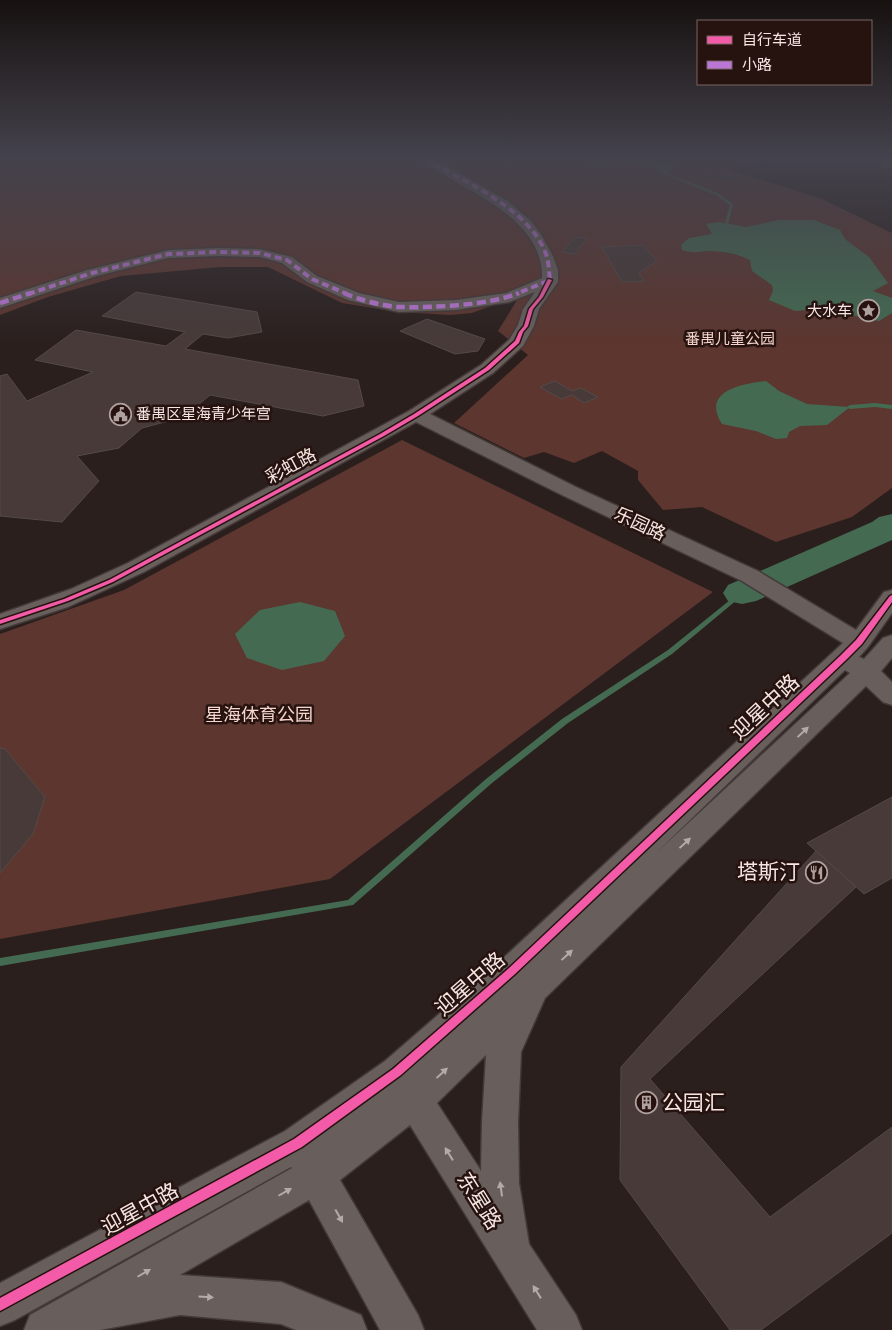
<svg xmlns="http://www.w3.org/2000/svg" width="892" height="1330" font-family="Lato,'Noto Sans SC',sans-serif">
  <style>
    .green { fill: #5c362f }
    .water { fill: #446b52 }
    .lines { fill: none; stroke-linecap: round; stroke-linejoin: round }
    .stream { fill: #446b52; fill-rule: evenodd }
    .river { fill: #446b52; fill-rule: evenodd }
    .building { fill: #473a38; stroke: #544a48 }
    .minor-casing { stroke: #433938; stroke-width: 3 }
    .minor { fill: #685f5d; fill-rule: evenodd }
    .quiet-far1 { stroke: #ba77d6; stroke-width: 4; stroke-dasharray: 7 4; stroke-linecap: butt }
    .quiet { stroke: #ba77d6; stroke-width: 4.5; stroke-dasharray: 9 4.5; stroke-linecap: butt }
    .cycleway-casing { stroke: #26120e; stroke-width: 3 }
    .cycleway { fill: #f35aa7; fill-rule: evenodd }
    .oneway { fill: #b6a9a7 }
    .labels { text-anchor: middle; stroke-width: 5; stroke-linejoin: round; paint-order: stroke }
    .far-poi-label { font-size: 15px; fill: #f5e6e3; stroke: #26120e; text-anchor: end }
    .far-park-label { font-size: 15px; fill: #f5d5cd; stroke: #26120e }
    .street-label { font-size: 18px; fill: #f5e6e3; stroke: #26120e }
    .park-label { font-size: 18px; fill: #f5d5cd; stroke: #26120e }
    .near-street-label { font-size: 21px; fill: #f5e6e3; stroke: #26120e }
    .near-poi-label { font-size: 21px; fill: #f5e6e3; stroke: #26120e; text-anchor: end }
  </style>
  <rect width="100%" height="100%" fill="#2a1f1d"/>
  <g class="green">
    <polygon points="0,158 752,158 730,170 822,199 892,233 892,488 852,517 776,542 702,507 663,510 638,480 638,471 602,451 574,463 544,452 524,458 454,423 528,355 498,331 517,300 491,306 472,313 451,315 398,312 342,303 268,267 220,267 121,276 48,297 0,315"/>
    <polygon points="402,440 713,592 330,879 0,939 0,634 124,590"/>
  </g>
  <g class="water">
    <polygon points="667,158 674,162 676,166 665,175 648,164 621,164 588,167 582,159"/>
    <path d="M779,220H814L840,230L845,239L869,257L888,283L873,291L892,298V313L879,321L855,316L833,308L795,311L769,300L773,291L772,285L752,271L750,260C736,253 722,251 706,251C697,252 691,253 682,250L681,245L689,238L712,234L706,224L719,222L746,227Z"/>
    <path d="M766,381L779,391L807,404L850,407L827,425L800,426L789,432L787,438L776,439L756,431L722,424C701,391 741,384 766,381Z"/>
    <polygon points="300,602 335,611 345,636 324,661 282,670 247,658 235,634 260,610"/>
  </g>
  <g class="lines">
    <g class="stream">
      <polygon points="665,173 718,193 733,204 728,224 725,223 730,205 716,195 665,175"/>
      <polygon points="875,403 892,405 892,409 875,407 850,409 847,407 850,405"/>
      <polygon points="742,591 744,592 745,593 744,594 672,654 568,723 492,783 353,905 0,966 0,958 348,900 486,779 562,719 668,650 740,592"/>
    </g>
    <polygon class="river" points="892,514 892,540 756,601 742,604 728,601 723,593 728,585 872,522 879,517"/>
  </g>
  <g class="building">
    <polygon points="717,172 728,176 734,174 751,180 742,183 731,179 726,181 708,175"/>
    <polygon points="575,237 587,238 575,254 562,252"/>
    <polygon points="643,245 657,261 639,273 644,281 622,282 602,247"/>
    <polygon points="136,292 257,312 262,332 228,338 203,334 185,349 358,380 364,406 323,416 210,395 184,417 142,428 119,448 77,456 99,481 62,522 0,516 0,376 7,374 27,401 93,372 35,360 76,330 166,346 185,332 102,316"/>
    <polygon points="427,319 485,339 478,351 455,354 400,331"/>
    <polygon points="555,381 572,391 581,388 598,397 584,403 572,395 561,399 540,387"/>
    <polygon points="0,748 5,749 45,797 33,834 0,873"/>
    <polygon points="892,797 892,878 864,894 807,843"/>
    <polygon points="816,851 856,887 650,1079 770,1217 892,1127 892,1233 761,1330 730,1330 620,1180 621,1067"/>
  </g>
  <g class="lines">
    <defs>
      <g id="minor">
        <path d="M418,158H433L508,201L531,221L541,234L553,256L558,270V282L539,309L534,326L523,346L493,373L430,414L576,487L758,571L856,630L884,592L892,590V613L868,647L859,657L864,659L883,638L892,635V658L881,671L892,682V705L883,702L866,686L545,998L521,1052L518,1122L519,1183L529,1244L576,1315L582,1330H537L410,1125L340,1180L418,1315L424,1330H380L309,1200L180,1275L281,1282L361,1315L367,1330H296L281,1324L180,1315L100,1330H24L30,1315L292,1168L291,1167L15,1320L0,1326V1283L285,1131L385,1061L499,962L843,643L742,581L562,495L416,422L144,572L68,607L0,629V614L71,589L128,563L409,411L481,365L509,340L518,325L523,309L535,292L509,302L456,310L399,312L348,300L307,282L282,263L260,257L218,256L168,258L97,276L0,308V298L87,270L168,250L218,248L260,249L292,257L317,276L359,293L399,302L456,300L506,293L542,278C543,225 485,199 447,177C438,171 425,166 418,158ZM845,670L850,673L655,854ZM486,1055L482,1122L481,1171L437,1103Z"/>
        <polygon points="892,158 892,166 885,168 879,164 881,161"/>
      </g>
    </defs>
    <use href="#minor" class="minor-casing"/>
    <use href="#minor" class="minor"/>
    <g class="quiet-far1">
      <path d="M424,158C464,182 532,209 547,257C549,264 549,273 550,280L516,294"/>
      <polyline points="28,294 92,273 168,254 218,252 260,253 287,260 312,279 347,294"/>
    </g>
    <g class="quiet">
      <path d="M344,293C360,300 383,306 400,307C433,308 490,305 519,293"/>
      <polyline points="0,303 31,293"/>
    </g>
    <defs>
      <g id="cycleway">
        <polygon points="548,279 552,280 543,297 533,309 528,326 523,332 519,343 489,370 418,416 384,436 113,582 68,601 0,624 0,620 64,599 109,580 380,434 414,414 485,368 515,341 519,332 524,326 529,309 539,297"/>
        <polygon points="892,595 892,602 862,644 846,660 514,975 401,1075 302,1147 0,1311 0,1298 294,1139 393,1069 508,969 840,656 856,640 890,596"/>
      </g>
    </defs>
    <use href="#cycleway" class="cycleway-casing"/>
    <use href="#cycleway" class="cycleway"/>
  </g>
  <defs><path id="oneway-solid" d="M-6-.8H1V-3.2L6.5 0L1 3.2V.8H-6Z" transform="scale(1.25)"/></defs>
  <g class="oneway">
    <use href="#oneway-solid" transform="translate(803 732) rotate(-43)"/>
    <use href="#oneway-solid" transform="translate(685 843) rotate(-43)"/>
    <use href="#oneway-solid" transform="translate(567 955) rotate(-43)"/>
    <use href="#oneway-solid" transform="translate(442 1073) rotate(-43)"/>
    <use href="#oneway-solid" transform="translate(449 1154) rotate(-122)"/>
    <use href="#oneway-solid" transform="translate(501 1189) rotate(-98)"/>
    <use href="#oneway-solid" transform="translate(285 1192) rotate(-30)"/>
    <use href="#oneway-solid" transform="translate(339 1216) rotate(61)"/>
    <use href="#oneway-solid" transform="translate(144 1273) rotate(-30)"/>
    <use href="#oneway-solid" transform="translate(537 1292) rotate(-122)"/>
    <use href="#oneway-solid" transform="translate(206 1297) rotate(4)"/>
  </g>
  <linearGradient id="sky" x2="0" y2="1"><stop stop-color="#171110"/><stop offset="0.46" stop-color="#44424c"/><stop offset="1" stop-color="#44424c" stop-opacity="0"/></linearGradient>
  <rect width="892" height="344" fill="url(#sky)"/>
  <defs>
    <symbol id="sight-ring" viewBox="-11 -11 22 22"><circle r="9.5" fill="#26120e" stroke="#aea09e" stroke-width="1.5"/><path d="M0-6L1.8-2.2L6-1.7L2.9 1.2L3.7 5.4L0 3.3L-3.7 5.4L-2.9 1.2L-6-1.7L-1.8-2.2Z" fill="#aea09e"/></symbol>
    <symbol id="civic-ring" viewBox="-11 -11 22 22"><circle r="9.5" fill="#26120e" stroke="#aea09e" stroke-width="1.5"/><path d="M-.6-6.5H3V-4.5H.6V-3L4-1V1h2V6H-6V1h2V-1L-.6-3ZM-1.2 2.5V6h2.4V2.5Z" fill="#aea09e"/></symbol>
    <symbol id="restaurant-ring" viewBox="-11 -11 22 22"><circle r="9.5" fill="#26120e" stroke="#aea09e" stroke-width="1.5"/><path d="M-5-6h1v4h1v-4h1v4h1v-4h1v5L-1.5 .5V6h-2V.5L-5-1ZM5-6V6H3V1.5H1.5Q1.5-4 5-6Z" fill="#aea09e"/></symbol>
    <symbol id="building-ring" viewBox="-11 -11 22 22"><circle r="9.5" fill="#26120e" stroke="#aea09e" stroke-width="1.5"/><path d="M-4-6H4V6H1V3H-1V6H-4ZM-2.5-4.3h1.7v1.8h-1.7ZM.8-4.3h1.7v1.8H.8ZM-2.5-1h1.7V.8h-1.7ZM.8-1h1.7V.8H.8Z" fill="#aea09e"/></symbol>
  </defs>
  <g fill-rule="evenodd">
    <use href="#sight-ring" x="856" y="298" width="25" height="25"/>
    <use href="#civic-ring" x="108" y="402" width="25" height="25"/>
    <use href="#restaurant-ring" x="804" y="860" width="25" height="25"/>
    <use href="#building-ring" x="634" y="1090" width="25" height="25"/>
  </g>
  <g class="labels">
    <g class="far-poi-label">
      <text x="852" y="316">大水车</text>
      <text x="136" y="419" text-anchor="start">番禺区星海青少年宫</text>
    </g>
    <g class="far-park-label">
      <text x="730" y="344">番禺儿童公园</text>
    </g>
    <g class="street-label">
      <text transform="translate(291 466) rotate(-28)" y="6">彩虹路</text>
      <text transform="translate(640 524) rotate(25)" y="6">乐园路</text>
    </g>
    <g class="park-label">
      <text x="259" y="721">星海体育公园</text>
    </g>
    <g class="near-street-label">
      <text transform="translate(765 707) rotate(-43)" y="7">迎星中路</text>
      <text transform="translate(470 984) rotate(-41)" y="7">迎星中路</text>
      <text transform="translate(479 1201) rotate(58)" y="7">东星路</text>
      <text transform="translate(140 1209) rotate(-29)" y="7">迎星中路</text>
    </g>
    <g class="near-poi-label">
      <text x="800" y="879">塔斯汀</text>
      <text x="662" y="1110" text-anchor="start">公园汇</text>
    </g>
  </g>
  <rect x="697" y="20" width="175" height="65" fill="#26120e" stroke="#796763"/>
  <rect x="707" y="36" width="25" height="8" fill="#f35aa7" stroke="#796763"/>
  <text x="742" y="45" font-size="15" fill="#f5e6e3">自行车道</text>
  <rect x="707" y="61" width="25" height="8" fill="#ba77d6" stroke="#796763"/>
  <text x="742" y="70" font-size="15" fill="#f5e6e3">小路</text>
</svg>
